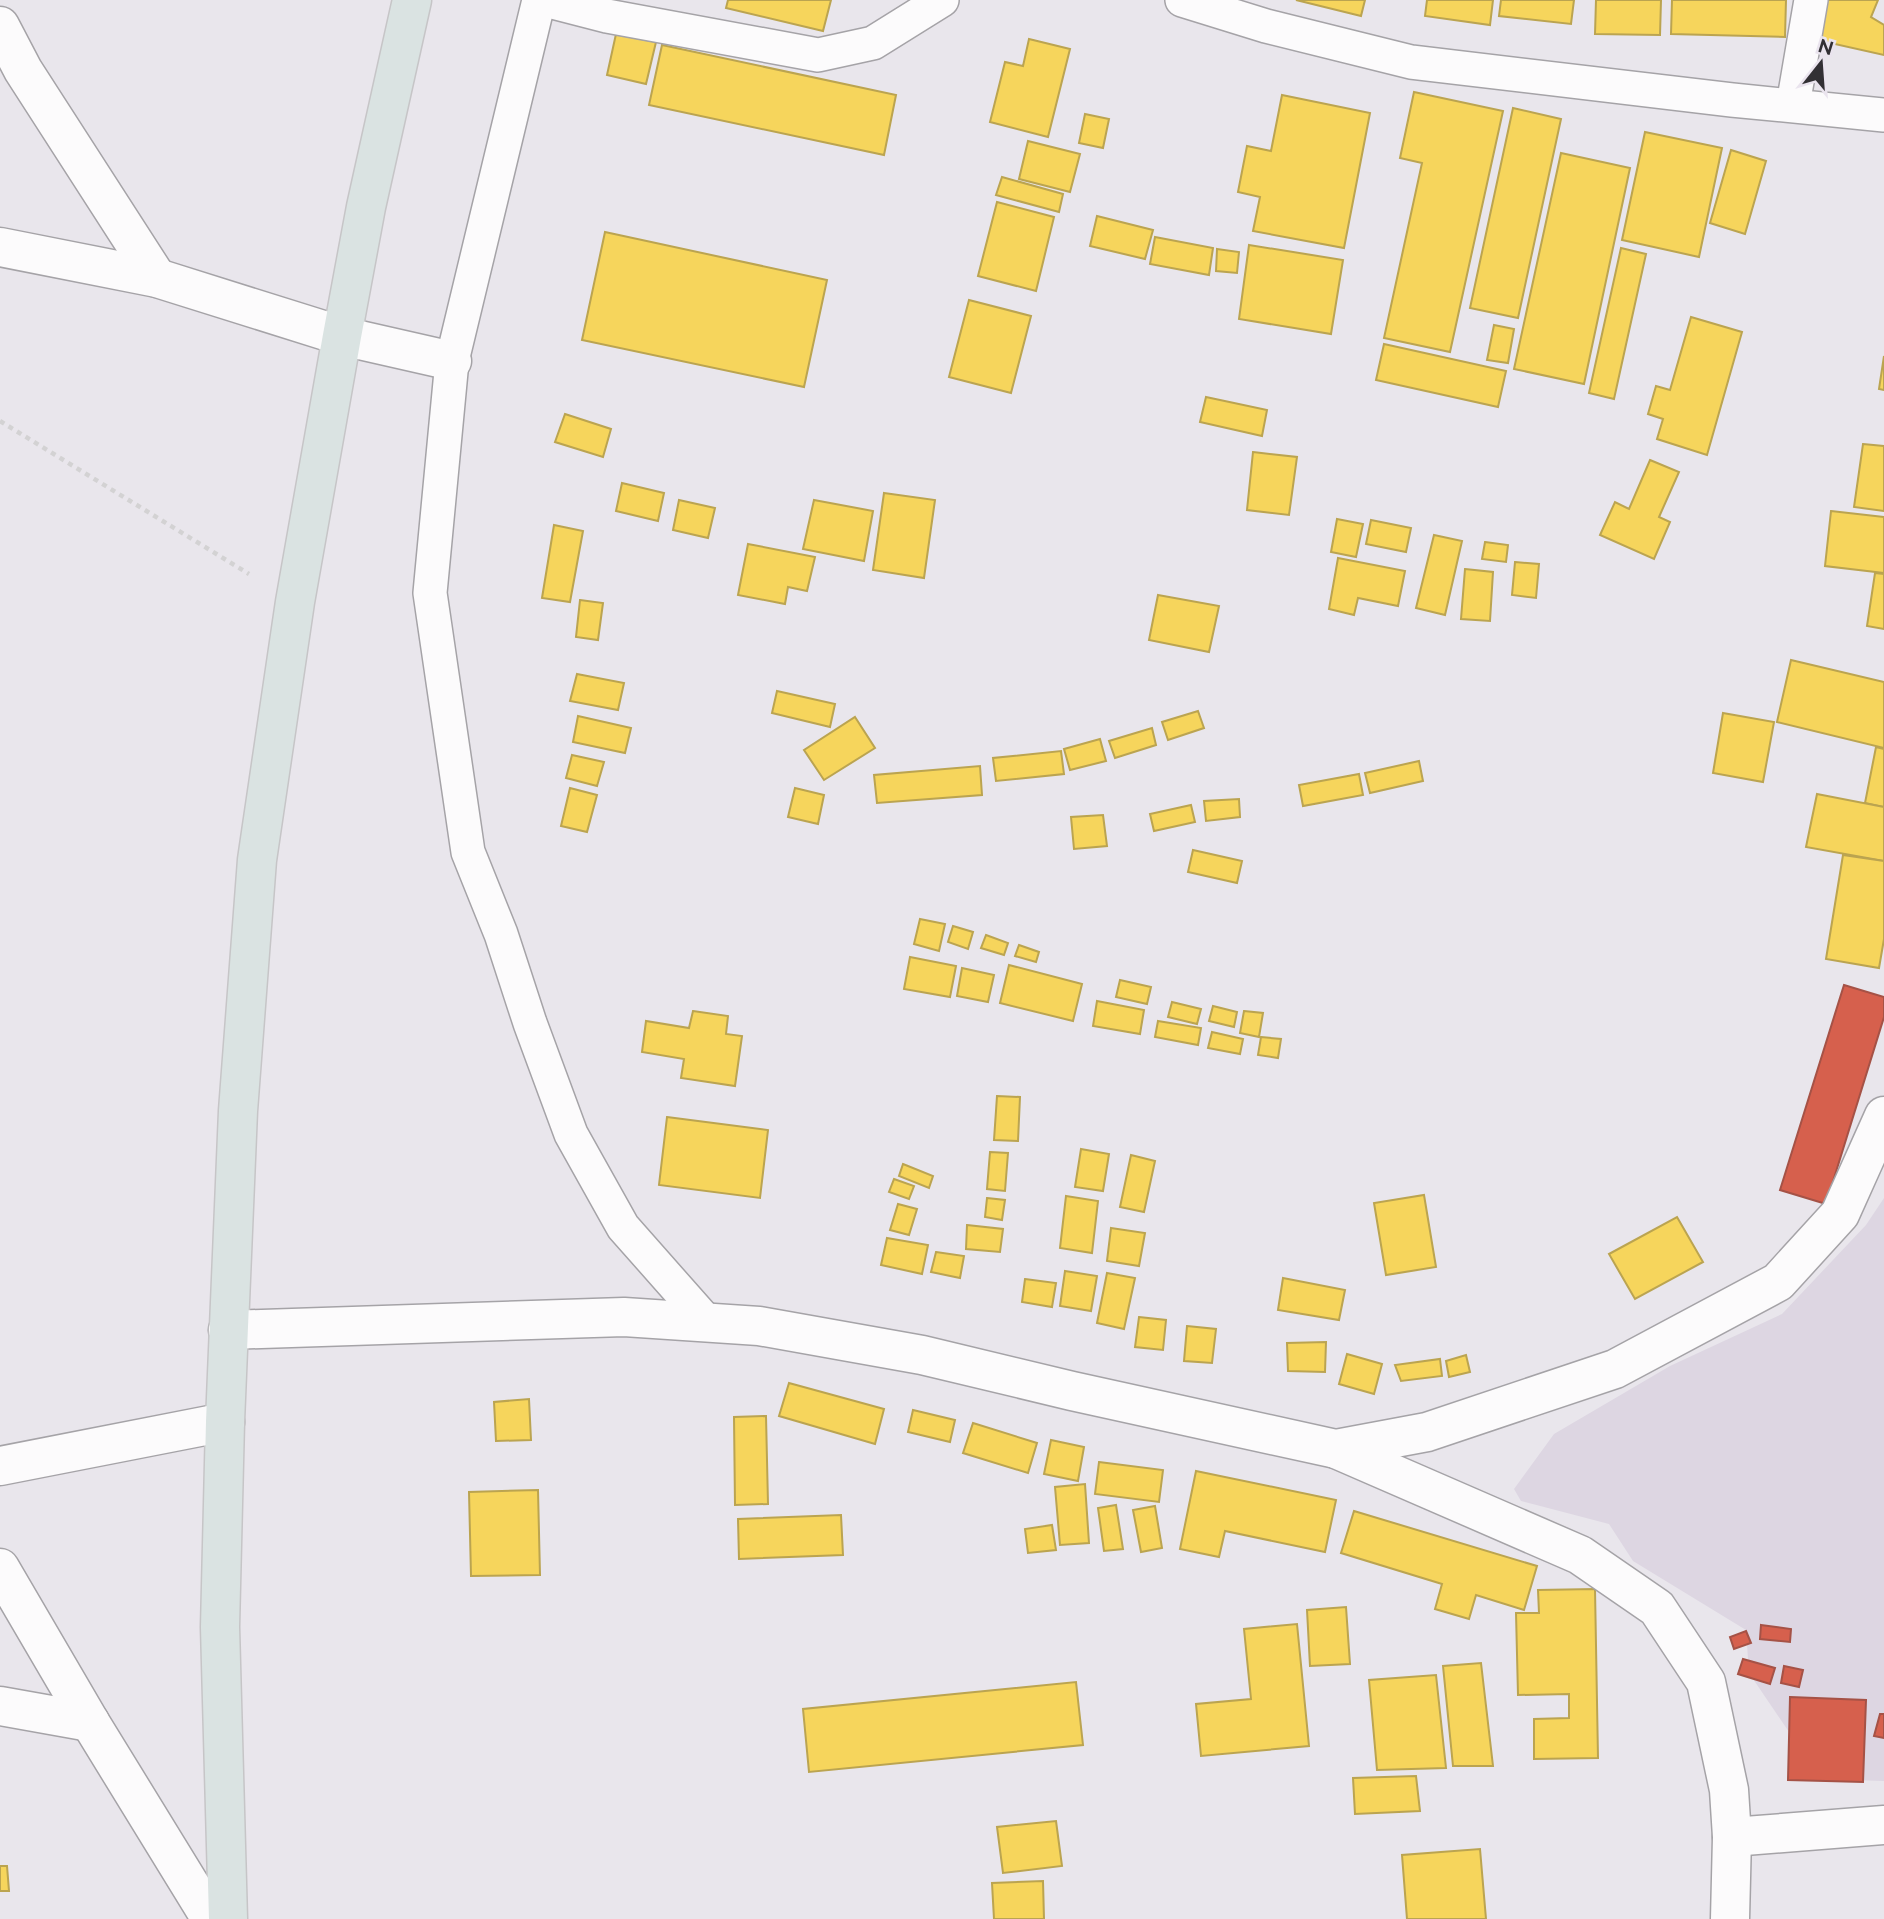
<svg xmlns="http://www.w3.org/2000/svg" width="1884" height="1919" font-family="Raleway,sans-serif">
  <style>
    .built { fill: #ddd6e2 }
    .homes { fill: #f6d55c; stroke: #bba450; stroke-width: 2 }
    .shops { fill: #d6604d; stroke: #a55246; stroke-width: 2 }
    .lines { fill: none; stroke-linecap: round; stroke-linejoin: round }
    .service-casing { stroke: #a5a3a7; stroke-width: 36 }
    .minor-casing { stroke: #a5a3a7; stroke-width: 41 }
    .primary-casing { stroke: #c6c5c7; stroke-width: 41 }
    .path { stroke: #d3d2d3; stroke-width: 4.5; stroke-dasharray: 5 5; stroke-linecap: butt }
    .service { stroke: #fcfbfc; stroke-width: 33 }
    .minor { stroke: #fcfbfc; stroke-width: 38 }
    .primary { stroke: #dae3e2; stroke-width: 38 }
  </style>
  <rect width="100%" height="100%" fill="#e9e6ec"/>
  <polygon class="built" points="1884,1198 1884,1781 1821,1779 1749,1673 1746,1630 1633,1561 1609,1524 1521,1501 1514,1489 1554,1434 1670,1366 1782,1314 1866,1225"/>
  <g class="homes">
    <polygon points="728,0 831,0 823,31 726,8"/>
    <polygon points="1296,0 1365,0 1361,16"/>
    <polygon points="1427,0 1493,0 1490,25 1425,16"/>
    <polygon points="1501,0 1574,0 1571,24 1499,16"/>
    <polygon points="1596,0 1661,0 1660,35 1595,34"/>
    <polygon points="1672,0 1786,0 1785,37 1671,34"/>
    <polygon points="1826,0 1878,0 1871,17 1884,25 1884,55 1817,40"/>
    <polygon points="616,34 656,42 646,84 607,75"/>
    <polygon points="1029,39 1070,49 1048,137 990,122 1005,62 1023,66"/>
    <polygon points="662,45 896,95 884,155 649,105"/>
    <polygon points="1414,92 1503,111 1450,352 1384,338 1422,163 1400,158"/>
    <polygon points="1282,95 1370,113 1344,248 1253,231 1260,197 1238,192 1247,146 1271,151"/>
    <polygon points="1513,108 1561,119 1518,318 1470,308"/>
    <polygon points="1085,114 1109,119 1103,148 1079,143"/>
    <polygon points="1645,132 1722,148 1699,257 1622,240"/>
    <polygon points="1028,141 1080,154 1070,192 1019,179"/>
    <polygon points="1731,150 1766,161 1745,234 1710,223"/>
    <polygon points="1561,153 1630,168 1584,384 1514,369"/>
    <polygon points="1002,177 1063,194 1059,212 996,195"/>
    <polygon points="997,202 1054,217 1036,291 978,276"/>
    <polygon points="1097,216 1153,230 1145,259 1090,246"/>
    <polygon points="605,232 827,280 804,387 582,340"/>
    <polygon points="1155,237 1213,248 1209,275 1150,264"/>
    <polygon points="1249,245 1343,260 1331,334 1239,319"/>
    <polygon points="1621,248 1646,254 1614,399 1589,393"/>
    <polygon points="1217,249 1239,252 1237,273 1216,271"/>
    <polygon points="969,300 1031,316 1011,393 949,377"/>
    <polygon points="1691,317 1742,332 1707,455 1657,439 1663,419 1648,414 1656,386 1670,390"/>
    <polygon points="1494,325 1514,329 1508,363 1487,360"/>
    <polygon points="1384,344 1506,371 1498,407 1376,380"/>
    <polygon points="1884,356 1884,390 1879,389"/>
    <polygon points="1206,397 1267,410 1262,436 1200,422"/>
    <polygon points="565,414 611,429 603,457 555,442"/>
    <polygon points="1863,444 1884,446 1884,511 1854,507"/>
    <polygon points="1253,452 1297,457 1289,515 1247,510"/>
    <polygon points="1650,460 1679,472 1659,517 1670,522 1654,559 1600,535 1615,502 1629,509"/>
    <polygon points="622,483 664,493 658,521 616,511"/>
    <polygon points="884,493 935,500 924,578 873,570"/>
    <polygon points="679,500 715,508 708,538 673,530"/>
    <polygon points="814,500 873,511 864,561 803,549"/>
    <polygon points="1831,511 1884,517 1884,573 1825,566"/>
    <polygon points="1337,519 1363,524 1356,557 1331,552"/>
    <polygon points="1371,520 1411,528 1406,552 1366,544"/>
    <polygon points="554,525 583,531 570,602 542,598"/>
    <polygon points="1434,535 1462,541 1445,615 1416,608"/>
    <polygon points="1485,542 1508,545 1506,562 1482,559"/>
    <polygon points="748,544 815,557 807,591 788,587 785,604 738,595"/>
    <polygon points="1338,558 1405,571 1398,606 1358,598 1354,615 1329,609"/>
    <polygon points="1515,562 1539,564 1536,598 1512,595"/>
    <polygon points="1465,569 1493,572 1490,621 1461,619"/>
    <polygon points="1875,573 1884,574 1884,629 1867,626"/>
    <polygon points="1158,595 1219,606 1209,652 1149,640"/>
    <polygon points="580,600 603,603 598,640 576,637"/>
    <polygon points="1791,660 1884,682 1884,748 1777,722"/>
    <polygon points="577,674 624,683 618,710 570,701"/>
    <polygon points="777,691 835,704 830,727 772,713"/>
    <polygon points="1198,711 1204,728 1168,740 1162,722"/>
    <polygon points="1723,713 1774,722 1763,782 1713,773"/>
    <polygon points="578,716 631,728 625,753 573,742"/>
    <polygon points="855,717 875,748 824,780 804,750"/>
    <polygon points="1152,728 1156,745 1115,758 1109,741"/>
    <polygon points="1100,739 1106,761 1070,770 1064,749"/>
    <polygon points="1876,747 1884,749 1884,807 1865,803"/>
    <polygon points="1061,751 1064,774 996,781 993,758"/>
    <polygon points="572,755 604,762 597,786 566,778"/>
    <polygon points="1419,761 1423,781 1370,793 1365,773"/>
    <polygon points="980,766 982,795 877,803 874,775"/>
    <polygon points="1359,774 1363,795 1303,806 1299,785"/>
    <polygon points="570,788 597,795 587,832 561,826"/>
    <polygon points="795,788 824,795 818,824 788,817"/>
    <polygon points="1817,794 1884,807 1884,861 1806,847"/>
    <polygon points="1239,799 1240,817 1206,821 1204,801"/>
    <polygon points="1191,805 1195,822 1154,831 1150,814"/>
    <polygon points="1103,815 1107,846 1074,849 1071,817"/>
    <polygon points="1193,850 1242,861 1237,883 1188,872"/>
    <polygon points="1843,855 1884,861 1884,939 1879,968 1826,959"/>
    <polygon points="920,919 945,924 939,951 914,944"/>
    <polygon points="953,926 973,932 968,949 948,942"/>
    <polygon points="986,935 1008,943 1004,955 981,948"/>
    <polygon points="1019,945 1039,952 1036,962 1015,956"/>
    <polygon points="910,957 956,966 950,997 904,989"/>
    <polygon points="1009,965 1082,984 1073,1021 1000,1003"/>
    <polygon points="962,968 994,975 988,1002 957,996"/>
    <polygon points="1120,980 1151,987 1147,1004 1116,997"/>
    <polygon points="1097,1001 1144,1010 1140,1034 1093,1026"/>
    <polygon points="1172,1002 1201,1009 1197,1024 1168,1017"/>
    <polygon points="1213,1006 1237,1012 1234,1027 1209,1021"/>
    <polygon points="693,1011 728,1016 726,1034 742,1036 735,1086 681,1078 684,1059 642,1052 646,1021 689,1028"/>
    <polygon points="1244,1011 1263,1013 1259,1037 1240,1033"/>
    <polygon points="1158,1021 1201,1028 1198,1045 1155,1037"/>
    <polygon points="1212,1032 1243,1039 1240,1054 1208,1048"/>
    <polygon points="1261,1037 1281,1039 1278,1058 1258,1055"/>
    <polygon points="997,1096 1020,1097 1018,1141 994,1140"/>
    <polygon points="667,1117 768,1130 760,1198 659,1185"/>
    <polygon points="1081,1149 1109,1154 1103,1191 1075,1187"/>
    <polygon points="990,1152 1008,1153 1005,1191 987,1189"/>
    <polygon points="1131,1155 1155,1161 1144,1212 1120,1207"/>
    <polygon points="903,1164 933,1176 929,1188 899,1176"/>
    <polygon points="894,1179 914,1186 909,1199 889,1192"/>
    <polygon points="1424,1195 1436,1267 1386,1275 1374,1203"/>
    <polygon points="1066,1196 1098,1201 1092,1253 1060,1248"/>
    <polygon points="987,1198 1005,1200 1002,1220 985,1217"/>
    <polygon points="898,1204 917,1209 909,1235 890,1230"/>
    <polygon points="1677,1217 1703,1262 1635,1299 1609,1254"/>
    <polygon points="967,1225 1003,1229 1000,1252 966,1249"/>
    <polygon points="1111,1228 1145,1233 1139,1266 1107,1261"/>
    <polygon points="887,1238 928,1245 922,1274 881,1265"/>
    <polygon points="936,1252 964,1256 960,1278 931,1272"/>
    <polygon points="1065,1271 1097,1276 1091,1311 1060,1306"/>
    <polygon points="1107,1273 1135,1278 1124,1329 1097,1323"/>
    <polygon points="1283,1278 1345,1290 1339,1320 1278,1310"/>
    <polygon points="1025,1279 1056,1283 1052,1307 1022,1302"/>
    <polygon points="1139,1317 1166,1320 1163,1350 1135,1347"/>
    <polygon points="1187,1326 1216,1329 1212,1363 1184,1361"/>
    <polygon points="1326,1342 1325,1372 1288,1371 1287,1343"/>
    <polygon points="1347,1354 1382,1364 1374,1394 1339,1384"/>
    <polygon points="1466,1355 1470,1372 1449,1377 1446,1361"/>
    <polygon points="1440,1359 1442,1376 1401,1381 1395,1365"/>
    <polygon points="789,1383 884,1409 875,1444 779,1416"/>
    <polygon points="529,1399 531,1440 496,1441 494,1402"/>
    <polygon points="913,1410 955,1420 950,1442 908,1432"/>
    <polygon points="766,1416 768,1504 735,1505 734,1417"/>
    <polygon points="973,1423 1037,1443 1028,1473 963,1453"/>
    <polygon points="1051,1440 1084,1447 1078,1481 1044,1474"/>
    <polygon points="1099,1462 1163,1470 1159,1502 1095,1494"/>
    <polygon points="1196,1471 1336,1500 1325,1552 1225,1531 1219,1557 1180,1549"/>
    <polygon points="1085,1484 1089,1543 1060,1545 1055,1487"/>
    <polygon points="538,1490 540,1575 471,1576 469,1492"/>
    <polygon points="1116,1505 1123,1549 1104,1551 1098,1508"/>
    <polygon points="1155,1506 1162,1548 1141,1552 1133,1510"/>
    <polygon points="1354,1511 1537,1566 1524,1610 1476,1595 1469,1619 1435,1609 1442,1584 1341,1553"/>
    <polygon points="841,1515 843,1555 739,1559 738,1519"/>
    <polygon points="1052,1525 1056,1550 1028,1553 1025,1529"/>
    <polygon points="1595,1589 1598,1758 1534,1759 1534,1719 1569,1718 1569,1694 1518,1695 1516,1613 1539,1613 1538,1590"/>
    <polygon points="1346,1607 1350,1664 1310,1666 1307,1610"/>
    <polygon points="1297,1624 1309,1746 1201,1756 1196,1704 1251,1699 1244,1629"/>
    <polygon points="1481,1663 1493,1766 1453,1766 1443,1666"/>
    <polygon points="1436,1675 1446,1768 1377,1770 1369,1680"/>
    <polygon points="1076,1682 1083,1745 809,1772 803,1709"/>
    <polygon points="1416,1776 1420,1811 1355,1814 1353,1778"/>
    <polygon points="1056,1821 1062,1866 1003,1873 997,1827"/>
    <polygon points="1480,1849 1486,1919 1407,1919 1402,1855"/>
    <polygon points="0,1866 7,1866 9,1891 0,1891"/>
    <polygon points="1043,1881 1044,1919 994,1919 992,1883"/>
  </g>
  <g class="shops">
    <polygon points="1844,985 1884,997 1884,1017 1826,1204 1780,1190"/>
    <polygon points="1761,1625 1791,1629 1790,1642 1760,1639"/>
    <polygon points="1746,1631 1751,1643 1734,1649 1730,1637"/>
    <polygon points="1743,1659 1775,1668 1770,1684 1738,1674"/>
    <polygon points="1784,1666 1803,1670 1799,1687 1781,1683"/>
    <polygon points="1790,1697 1866,1700 1863,1782 1788,1780"/>
    <polygon points="1880,1714 1884,1714 1884,1738 1874,1736"/>
  </g>
  <g class="lines">
    <defs>
      <g id="service">
        <polyline points="539,0 452,361 430,593 468,852 501,934 530,1023 571,1134 623,1227 707,1322"/>
        <polyline points="545,0 607,16 818,55 873,43 942,0"/>
        <polyline points="1182,0 1266,26 1411,62 1732,100 1884,115"/>
        <polyline points="1793,105 1811,0"/>
      </g>
      <g id="minor">
        <polyline points="0,26 23,70 157,278"/>
        <polyline points="0,247 157,278 342,336 452,361"/>
        <polyline points="228,1330 624,1317 759,1326 922,1355 1072,1391 1336,1449 1427,1432 1615,1369 1778,1282 1840,1214 1884,1116"/>
        <polyline points="1336,1449 1580,1555 1657,1608 1706,1682 1729,1790 1732,1837 1730,1919"/>
        <polyline points="0,1466 225,1422"/>
        <polyline points="0,1568 90,1722 211,1919"/>
        <polyline points="0,1706 90,1722"/>
        <polyline points="1732,1837 1884,1825"/>
      </g>
      <polyline id="primary" points="228,1919 220,1627 225,1422 238,1111 257,860 295,602 342,336 366,207 412,0"/>
    </defs>
    <use href="#service" class="service-casing"/>
    <use href="#minor" class="minor-casing"/>
    <use href="#primary" class="primary-casing"/>
    <polyline class="path" points="0,421 249,574"/>
    <use href="#service" class="service"/>
    <use href="#minor" class="minor"/>
    <use href="#primary" class="primary"/>
  </g>
  <g transform="translate(1821 63) rotate(17)" stroke="#eae4ee" stroke-width="5" paint-order="stroke">
  <path d="M0-5L12 26L0 18L-12 26Z" fill="#323034"/>
  <text y="-10" font-size="19" font-weight="bold" text-anchor="middle" fill="#323034">N</text>
  </g>
</svg>
